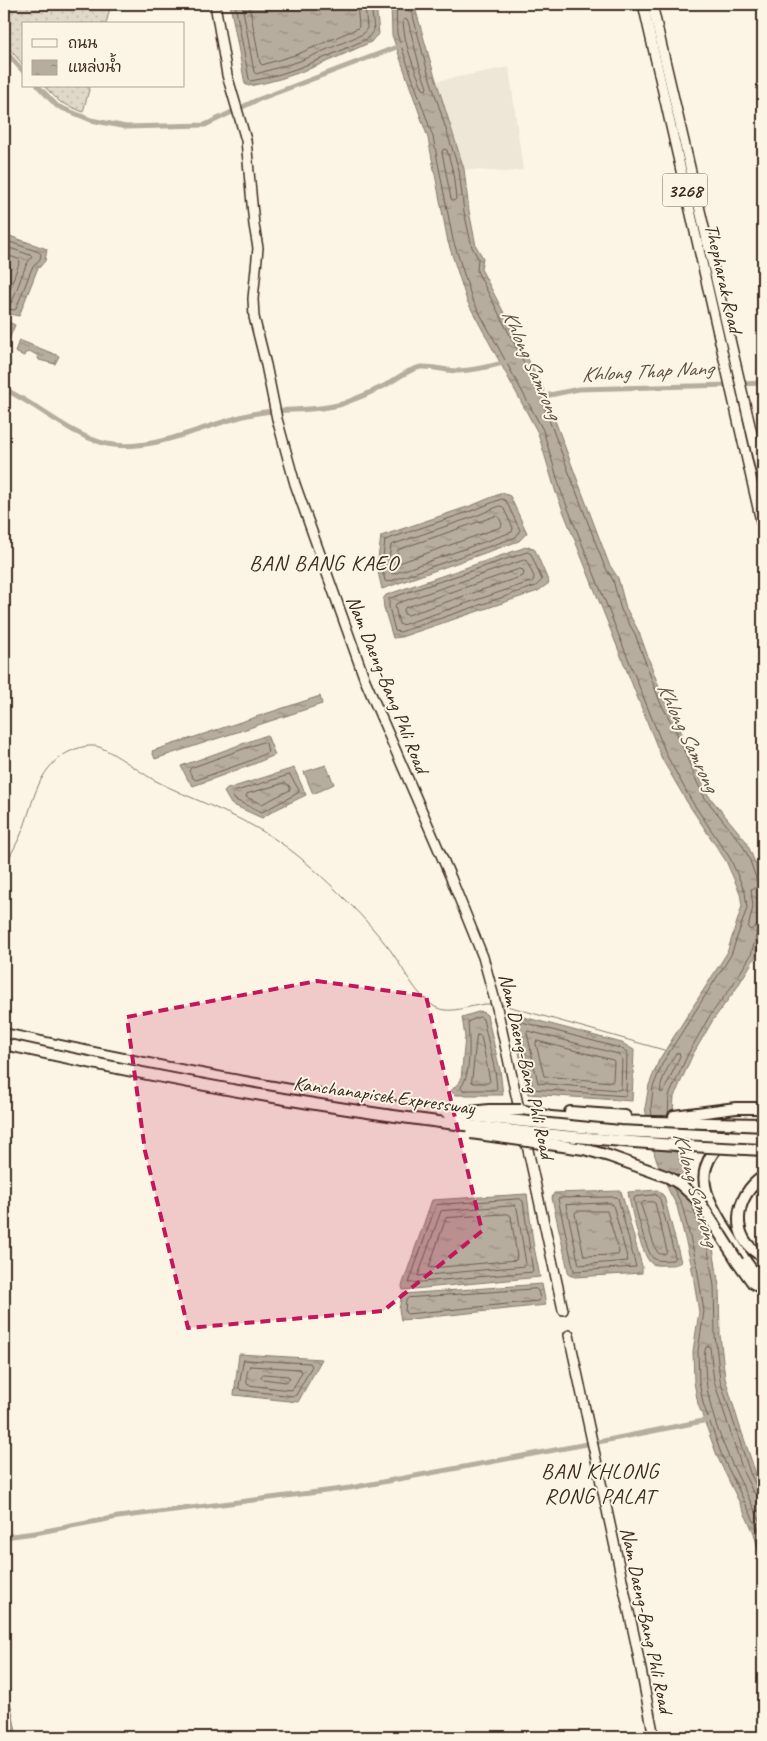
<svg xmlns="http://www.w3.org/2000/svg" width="767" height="1741" font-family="Caveat,'Playpen Sans Thai',sans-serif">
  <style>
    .built { fill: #eee6d6 }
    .grass { fill: url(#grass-dots); stroke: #8e8173 }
    .water { fill: url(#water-ripples); stroke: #85796b }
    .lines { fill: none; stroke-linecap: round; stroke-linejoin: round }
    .shore { stroke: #6d5e51; stroke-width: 1 }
    .stream { stroke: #85796b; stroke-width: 1 }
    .canal { stroke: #b7ad9e; stroke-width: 5 }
    .major-casing { stroke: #3b2a1e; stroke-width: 12 }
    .highway-casing { stroke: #3b2a1e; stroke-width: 14 }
    .major { stroke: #fcf5e5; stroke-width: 9 }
    .highway { stroke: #fcf5e5; stroke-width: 10 }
    .highway-bridge-casing { stroke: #3b2a1e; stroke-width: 14; stroke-linecap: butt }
    .highway-bridge { stroke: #fcf5e5; stroke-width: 10 }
    .marked { fill: #c2185b; fill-opacity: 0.2; stroke: #c2185b; stroke-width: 4; stroke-dasharray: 10 6; stroke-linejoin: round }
    .labels { text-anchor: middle; stroke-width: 4; stroke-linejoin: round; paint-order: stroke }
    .shield { fill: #fcf5e5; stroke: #75675a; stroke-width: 1 }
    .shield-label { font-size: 19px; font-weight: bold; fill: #3b2a1e }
    .street-label { font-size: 20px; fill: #3b2a1e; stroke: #fcf5e5 }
    .water-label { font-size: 21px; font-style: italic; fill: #605144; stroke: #fcf5e5 }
    .quarter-label { font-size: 22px; letter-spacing: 1px; fill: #3b2a1e; stroke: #fcf5e5 }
  </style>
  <defs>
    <pattern id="grass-dots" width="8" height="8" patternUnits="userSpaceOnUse" patternTransform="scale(1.25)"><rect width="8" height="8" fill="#e0d8c8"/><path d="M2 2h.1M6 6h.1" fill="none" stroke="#c1baab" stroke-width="1.8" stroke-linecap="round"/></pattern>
    <pattern id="water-ripples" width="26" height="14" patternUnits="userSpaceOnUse" patternTransform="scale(1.25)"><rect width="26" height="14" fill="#b7ad9e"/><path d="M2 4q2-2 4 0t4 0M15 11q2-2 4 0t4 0" fill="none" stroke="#968d80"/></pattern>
  </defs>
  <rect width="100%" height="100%" fill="#fcf5e5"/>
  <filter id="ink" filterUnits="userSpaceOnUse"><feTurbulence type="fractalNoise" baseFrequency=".02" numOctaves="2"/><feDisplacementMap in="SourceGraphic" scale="10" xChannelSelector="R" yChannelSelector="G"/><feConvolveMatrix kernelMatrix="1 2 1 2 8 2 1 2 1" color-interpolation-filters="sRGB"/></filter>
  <g filter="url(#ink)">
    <polygon class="built" points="509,67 523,170 505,172 464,169 437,81"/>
    <g class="grass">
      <polygon points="4,4 111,4 106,24 24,24 24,66 4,42"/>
      <polygon points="44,86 90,86 83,112 60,102"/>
    </g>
    <g class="water">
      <path d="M230,4H376L379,34L375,37L371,42C331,60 292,79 249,86L245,84Z"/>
      <polygon points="391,4 414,4 431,64 464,169 469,211 476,246 483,258 481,269 542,386 609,564 618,578 626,608 639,632 664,701 680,729 700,778 708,795 746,841 759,872 763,889 763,927 756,956 736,989 713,1020 692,1056 674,1097 672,1126 681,1163 713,1248 719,1286 720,1335 725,1378 739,1424 755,1471 763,1489 763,1568 754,1533 718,1458 698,1404 694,1382 693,1351 699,1312 691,1263 677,1206 669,1191 655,1156 645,1108 649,1085 659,1060 727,953 742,906 740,893 726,861 687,802 662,759 556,493 538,433 467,301 448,242 428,138 392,35"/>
      <polygon points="4,234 47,249 45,261 37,270 19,316 4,313"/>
      <polygon points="4,320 15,325 4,351"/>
      <polygon points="19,340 59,356 55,364 39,360 37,355 31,352 25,353 24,356 15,352"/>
      <polygon points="502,493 510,496 527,533 519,541 382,589 377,567 381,536 473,505"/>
      <polygon points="529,546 535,550 549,583 538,591 401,637 393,638 384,608 383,599 386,595"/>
      <polygon points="320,696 322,704 155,759 152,751"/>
      <polygon points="267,735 275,755 254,764 193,786 188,780 181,766"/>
      <polygon points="326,765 334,784 313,794 304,772"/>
      <polygon points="294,768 306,795 275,810 262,818 231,804 224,792 227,789"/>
      <polygon points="481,1011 487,1015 500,1070 503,1095 455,1095 451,1091 461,1080 465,1037 462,1017"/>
      <polygon points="520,1016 622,1043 634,1050 632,1101 528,1094 514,1029 514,1019"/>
      <path d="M658,1190L664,1196L681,1262C676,1265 672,1265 666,1265C661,1265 655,1266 651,1263C641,1255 630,1205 628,1192Z"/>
      <polygon points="621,1191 642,1266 642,1273 575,1277 569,1275 552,1198 554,1193"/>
      <polygon points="527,1194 533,1242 540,1277 403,1290 402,1286 432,1200"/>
      <polygon points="542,1284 546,1305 401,1320 399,1309 402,1294"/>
      <polygon points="239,1354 322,1359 298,1402 234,1395"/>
      <polygon points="4,1670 17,1737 4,1737"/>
    </g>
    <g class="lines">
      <g class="shore">
        <path d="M235,4L249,79L251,81C292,74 330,55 367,39L374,30L371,4"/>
        <polyline points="242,4 254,72 256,74 300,61 363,34 367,28 365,4"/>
        <polyline points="249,4 260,63 262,65 298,54 358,28 359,25 357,4"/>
        <polyline points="396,4 397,34 433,137 453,240 472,299 543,430 561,491 667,756 691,800 730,858 745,892 747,908 731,955 663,1062 653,1087 651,1108 652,1116"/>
        <polyline points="410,4 426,66 459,170 464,212 472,247 478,258 477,271 537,388 604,565 613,580 621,610 635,634 660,702 676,731 696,780 705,798 742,844 749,858 757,881 763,884"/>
        <path d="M405,19L408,21L420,68L427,87L426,90L423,89C414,68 404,44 403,21Z"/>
        <polygon points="444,149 447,150 453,172 456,199 454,201 451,199 442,152"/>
        <polyline points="4,240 39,252 41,254 40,259 32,268 16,309 14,310 4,308"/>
        <polyline points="4,246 30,255 32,257 26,265 12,302 4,302"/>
        <polyline points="4,254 18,259 20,261 8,293 4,294"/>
        <polygon points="502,499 506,501 520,530 516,537 388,582 385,581 382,566 385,540 474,510"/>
        <polygon points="500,506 503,507 513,528 512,532 393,574 390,572 388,566 391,545 476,516"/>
        <polygon points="496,516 499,517 502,524 501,527 399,563 396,562 398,550"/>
        <polygon points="528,552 531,554 542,580 536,586 400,632 395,631 389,607 389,599"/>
        <polygon points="525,560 527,561 534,577 533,581 402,625 399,624 395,606 396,604"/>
        <polygon points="520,569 523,570 524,573 523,576 408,615 404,614 404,610 405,608"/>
        <polygon points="263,742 266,743 268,752 252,760 196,780 193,778 189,771 191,768"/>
        <polygon points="290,775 299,790 298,793 262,812 235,800 232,795 234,792"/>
        <polygon points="286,783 290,787 290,790 262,804 246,797 247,794"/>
        <polyline points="763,890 754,888 751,889 753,907 748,928 751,930 756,926 763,925"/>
        <path d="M480,1017L483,1019L495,1071L497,1088L495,1090H463L461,1087C472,1073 469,1039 468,1022Z"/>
        <polygon points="522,1022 620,1048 627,1052 626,1096 533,1089 519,1029 519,1024"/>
        <polygon points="528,1031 618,1054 622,1058 621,1089 618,1090 538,1083 527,1033"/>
        <polygon points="477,1035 481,1036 490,1081 488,1083 474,1083 472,1082"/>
        <polygon points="537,1041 613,1060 614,1062 613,1080 611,1082 544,1076 536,1044"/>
        <path d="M676,1053H679L680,1056L664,1091L661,1093C658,1084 671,1061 676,1053Z"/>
        <polyline points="668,1115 669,1096 688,1054 709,1017 732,986 751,955 757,933 763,931"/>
        <polyline points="673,1187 682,1205 696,1261 704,1311 698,1351 699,1382 703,1403 722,1456 759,1531 763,1548"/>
        <path d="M656,1195L660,1199L675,1257L673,1260C668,1260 658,1262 653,1258C646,1251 638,1216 635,1205L634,1199L635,1197Z"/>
        <polygon points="616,1197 618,1198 636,1267 574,1271 558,1199 561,1198"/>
        <polygon points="520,1199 523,1201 533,1272 409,1283 436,1205"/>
        <polygon points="653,1202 655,1203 667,1251 665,1254 659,1254 655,1248 641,1205 643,1202"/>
        <polyline points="691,1202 708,1250 714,1286 715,1335 720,1380 750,1473 757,1487 763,1489"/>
        <polygon points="611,1203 613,1205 628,1261 579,1265 566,1205"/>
        <polygon points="515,1206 517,1208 526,1264 525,1266 418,1276 441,1211"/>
        <polygon points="577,1211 607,1211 619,1252 618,1255 584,1256 575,1214"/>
        <polygon points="508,1214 511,1216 517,1257 516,1260 432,1268 429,1267 446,1218"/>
        <polygon points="536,1289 538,1291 540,1298 538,1301 407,1314 405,1312 406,1300 408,1298"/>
        <polygon points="244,1360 310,1363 312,1366 296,1395 294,1396 241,1390 239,1388"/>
        <path d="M250,1366L300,1369L302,1372L293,1389L290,1390L248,1385C245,1381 247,1370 250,1366Z"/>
        <polygon points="264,1374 288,1376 290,1379 286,1382 263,1379 261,1377"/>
        <path d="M763,1495H758L753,1492L744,1474L714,1381L710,1347L707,1346C703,1351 705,1358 705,1364C706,1422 738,1476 763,1526"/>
      </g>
      <g class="stream">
        <path d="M4,868C10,855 19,841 24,827C33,802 37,775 59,758C68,751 83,745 94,746C106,746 142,774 156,781C191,799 228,811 262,831C295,850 322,876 349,903C364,918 378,934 391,951C404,969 415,995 435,1007C452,1016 473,1003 491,1004"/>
        <polyline points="500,1004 664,1050"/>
      </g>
      <g class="canal">
        <polyline points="4,50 24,72"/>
        <polyline points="38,86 57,106 91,120 126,127 205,125 257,100 402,45"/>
        <polyline points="739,384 763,383"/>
        <path d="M4,389C39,405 69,435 107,444C152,453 204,425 248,415C278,407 311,413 342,404C356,399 370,393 384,386C395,380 408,369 421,367C433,366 447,371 459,371C475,370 492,366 507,362"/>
        <polyline points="540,397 579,389 731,385"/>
        <polyline points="4,1537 35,1533 118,1517 350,1488 598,1442 708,1420"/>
      </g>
      <defs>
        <g id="major">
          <polyline points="215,4 227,75 246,140 254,225 258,248 253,299 254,317 266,365 277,419 295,484 365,680 451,878 483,957 497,1008 563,1310"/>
          <polyline points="643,4 763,530"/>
          <polyline points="652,4 763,481"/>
          <polyline points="569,1335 636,1644 654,1737"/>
        </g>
        <g id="highway">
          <path d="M4,1034C151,1066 298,1094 448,1114"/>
          <polyline points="521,1110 551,1117 599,1121 763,1124"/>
          <polyline points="570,1112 625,1116"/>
          <polyline points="674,1116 736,1108 763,1108"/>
          <path d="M763,1130C756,1130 748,1130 740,1132C717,1141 699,1164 706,1190C710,1206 722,1223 731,1238C740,1252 749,1270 763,1281"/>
          <path d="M763,1177C734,1195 728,1240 763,1256"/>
          <polyline points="738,1262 753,1283 763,1289"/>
        </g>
      </defs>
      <use href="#major" class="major-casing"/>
      <use href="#highway" class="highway-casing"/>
      <use href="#major" class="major"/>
      <use href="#highway" class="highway"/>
      <defs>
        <g id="highway-bridge">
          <path d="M4,1044C167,1080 332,1111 498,1129C586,1139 675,1146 763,1150"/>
          <polyline points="471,1112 489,1110 521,1110"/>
          <polyline points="448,1114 620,1131 763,1138"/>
          <polyline points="471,1133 584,1149 609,1156 668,1177 680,1184 699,1201 738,1262"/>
        </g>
      </defs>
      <use href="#highway-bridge" class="highway-bridge-casing"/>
      <use href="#highway-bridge" class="highway-bridge"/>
    </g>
  </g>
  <path class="marked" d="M317,981L426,996L482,1231L383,1311L188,1328L145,1151L127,1017Z"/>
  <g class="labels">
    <rect class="shield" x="662.5" y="173.5" width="45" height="33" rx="4"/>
    <g class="shield-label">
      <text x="685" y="197">3268</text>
    </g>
    <g class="street-label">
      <text transform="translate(724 278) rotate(77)" y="7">Thepharak Road</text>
      <text transform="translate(388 684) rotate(68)" y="7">Nam Daeng-Bang Phli Road</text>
      <text transform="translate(527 1066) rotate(77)" y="7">Nam Daeng-Bang Phli Road</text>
      <text transform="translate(384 1095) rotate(8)" y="7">Kanchanapisek Expressway</text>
      <text transform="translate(647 1620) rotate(78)" y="7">Nam Daeng-Bang Phli Road</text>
    </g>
    <g class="water-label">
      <text transform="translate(532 364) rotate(66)" y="7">Khlong Samrong</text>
      <text transform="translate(647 371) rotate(-3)" y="7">Khlong Thap Nang</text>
      <text transform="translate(688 737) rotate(65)" y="7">Khlong Samrong</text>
      <text transform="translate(696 1189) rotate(74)" y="7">Khlong Samrong</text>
    </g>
    <g class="quarter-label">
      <text x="324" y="570">BAN BANG KAEO</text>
      <text x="600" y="1478">BAN KHLONG<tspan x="600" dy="25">RONG PALAT</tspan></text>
    </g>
  </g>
  <rect width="767" height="1741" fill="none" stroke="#fcf5e5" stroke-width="20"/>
  <rect x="10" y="10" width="747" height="1721" fill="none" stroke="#3b2a1e" stroke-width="2" filter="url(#ink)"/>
  <rect x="22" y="22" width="162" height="65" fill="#fcf5e5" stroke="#afa495"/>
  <rect x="32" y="39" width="25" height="8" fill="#fcf5e5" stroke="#afa495"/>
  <text x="68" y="48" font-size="15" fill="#3b2a1e">ถนน</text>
  <rect x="32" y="60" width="25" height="15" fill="url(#water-ripples)" stroke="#afa495"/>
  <text x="68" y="72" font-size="15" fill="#3b2a1e">แหล่งน้ำ</text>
</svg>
